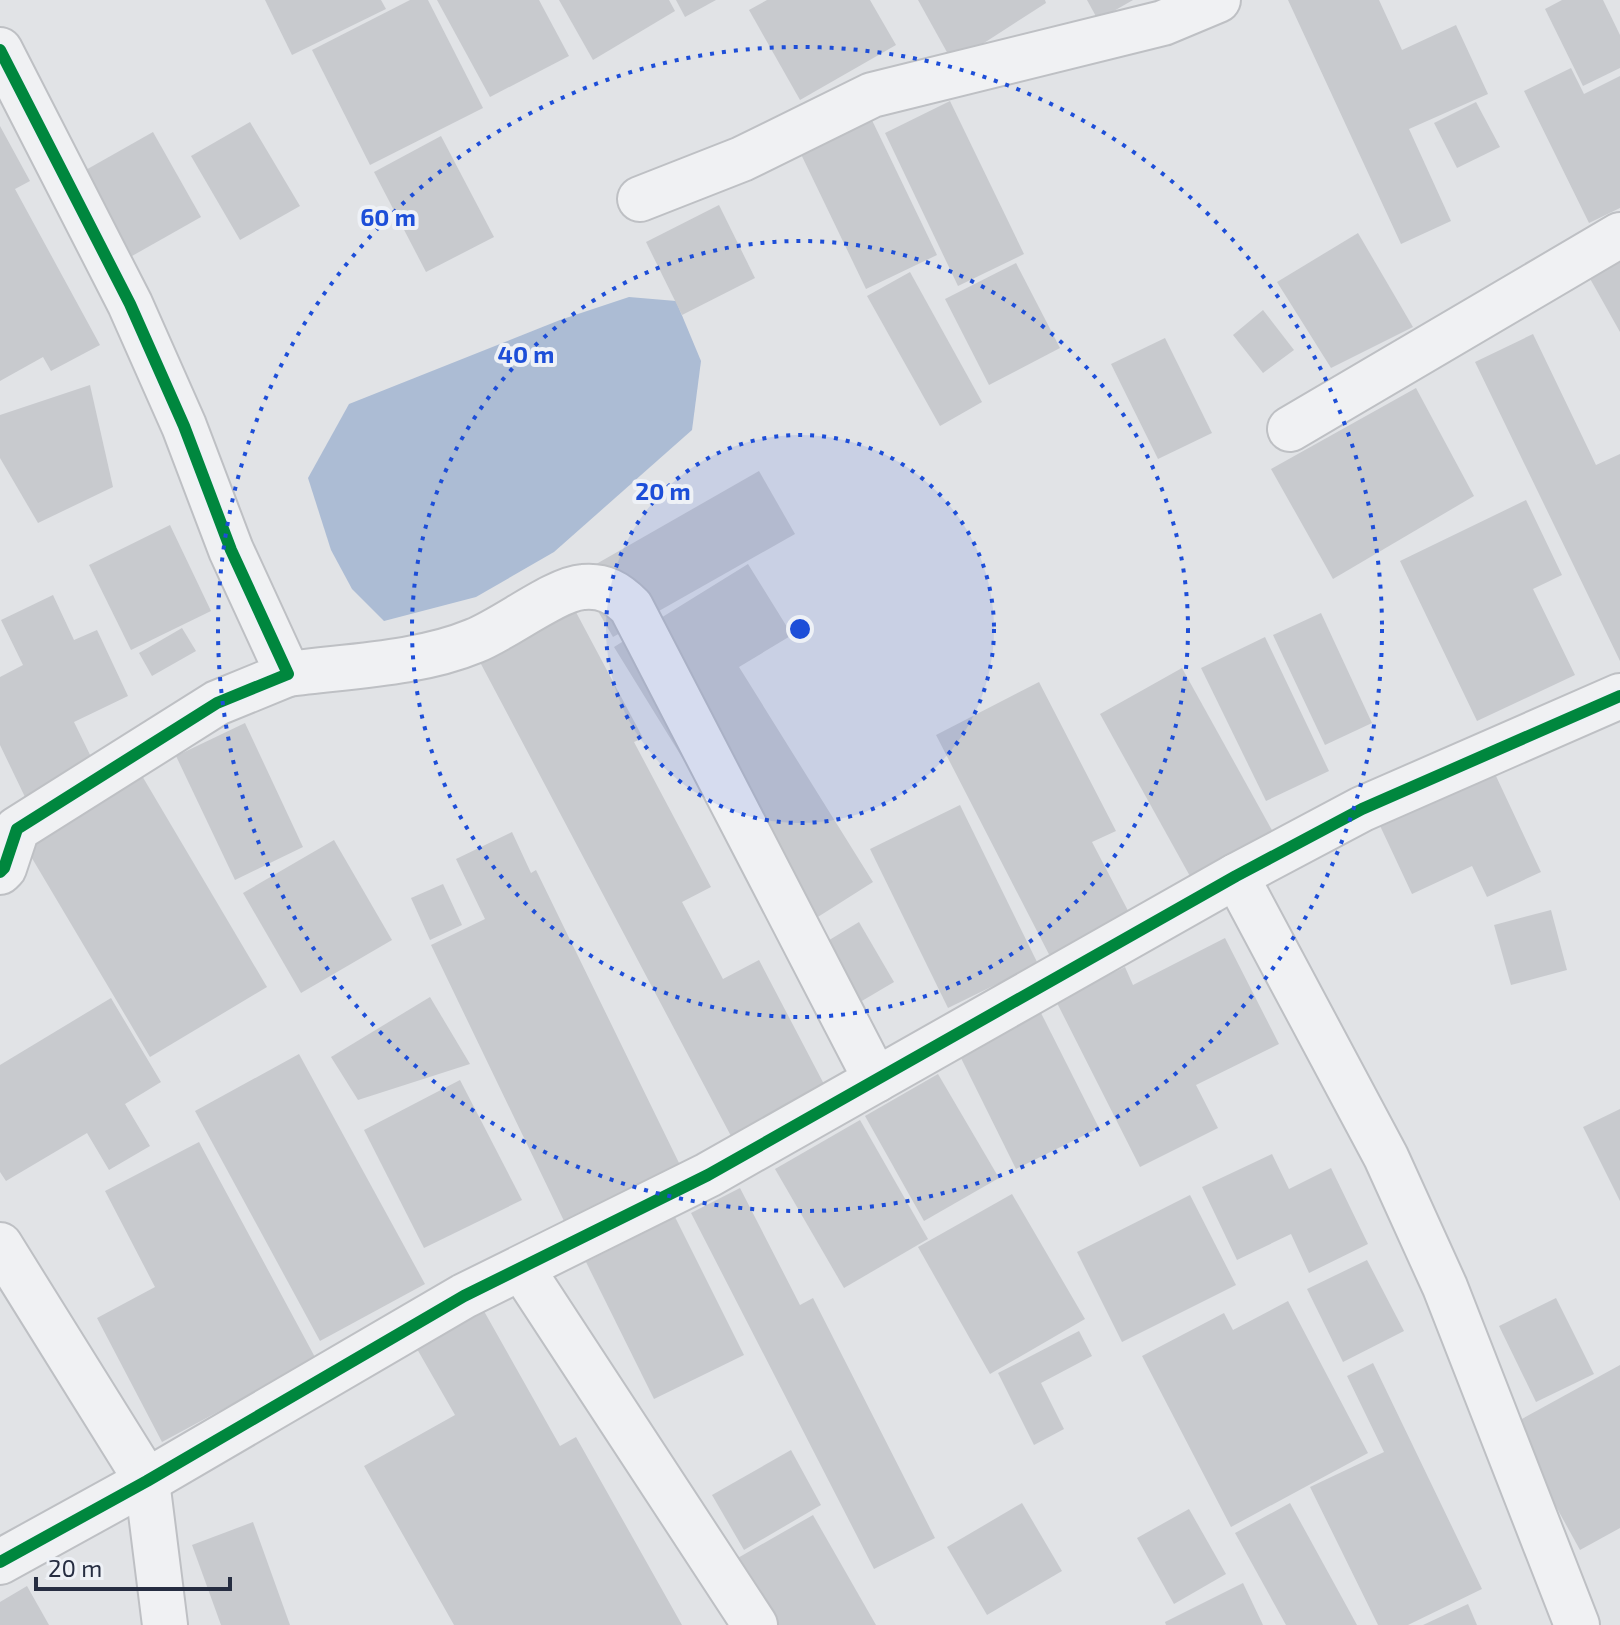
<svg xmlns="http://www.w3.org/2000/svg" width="1620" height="1625" font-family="'Exo 2',sans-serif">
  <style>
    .water { fill: #acbcd4 }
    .building { fill: #c8cace }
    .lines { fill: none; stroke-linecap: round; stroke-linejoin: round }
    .street-casing { stroke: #bec0c4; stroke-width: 48 }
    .street { stroke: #f0f1f3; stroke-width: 44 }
    .cycleway-casing { stroke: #eef1f6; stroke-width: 17 }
    .cycleway { stroke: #00873e; stroke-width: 12 }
    .ring { fill: none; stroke: #1d4ed8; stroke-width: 4; stroke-dasharray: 4 8 }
    .centre { fill: #1d4ed8; stroke: #eef1f6; stroke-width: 4 }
    .ring-label { font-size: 24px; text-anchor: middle; font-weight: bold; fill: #1d4ed8; stroke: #eef1f6; stroke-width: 8; stroke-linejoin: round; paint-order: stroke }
  </style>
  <rect width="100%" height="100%" fill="#e1e3e6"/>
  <polygon class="water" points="629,297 676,301 701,361 692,430 554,552 476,597 384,621 352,589 331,550 308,478 349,404 560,320"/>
  <g class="building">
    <polygon points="265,0 381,0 386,9 292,55"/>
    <polygon points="410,0 428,0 483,108 370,165 312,50"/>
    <polygon points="437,0 539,0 569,56 490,97"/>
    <polygon points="559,0 669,0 675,11 593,60"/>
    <polygon points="676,0 716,0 685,17"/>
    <polygon points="767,0 870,0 896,45 800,100 749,10"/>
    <polygon points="918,0 1045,0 1046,3 953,63"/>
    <polygon points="1087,0 1133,0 1098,20"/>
    <polygon points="1288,0 1379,0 1402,50 1456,25 1488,94 1409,129 1451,221 1401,244"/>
    <polygon points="1562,0 1603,0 1620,35 1620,68 1583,86 1545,9"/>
    <polygon points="1571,68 1584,94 1620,76 1620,208 1589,223 1524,91"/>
    <polygon points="950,101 1024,254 958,286 885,133"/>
    <polygon points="1476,102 1500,147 1457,168 1434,123"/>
    <polygon points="869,114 937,255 866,289 798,148"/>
    <polygon points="250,122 300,206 240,240 191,156"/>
    <polygon points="0,126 30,181 15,189 100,345 51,371 43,357 0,381"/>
    <polygon points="153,132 201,217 132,256 84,171"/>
    <polygon points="441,136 494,237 426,272 374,172"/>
    <polygon points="719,205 755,278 682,315 646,242"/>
    <polygon points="1358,233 1413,327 1331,368 1277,282"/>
    <polygon points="1620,248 1620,332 1584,268"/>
    <polygon points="1016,263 1060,348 989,385 945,299"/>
    <polygon points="910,272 982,402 940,426 867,296"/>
    <polygon points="1263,310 1294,350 1263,373 1233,335"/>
    <polygon points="1533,334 1596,465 1620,454 1620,661 1475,362"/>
    <polygon points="1165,338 1212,433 1158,459 1111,364"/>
    <polygon points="90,385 113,487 38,523 0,458 0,415"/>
    <polygon points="1416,388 1474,496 1333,579 1271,469"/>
    <polygon points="759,471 795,534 613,637 577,575"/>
    <polygon points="1526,500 1562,575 1533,589 1575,675 1477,721 1400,561"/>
    <polygon points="170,525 211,611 131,650 89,565"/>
    <polygon points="748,564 792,635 739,667 873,882 791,934 614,647"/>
    <polygon points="53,595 74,640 97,630 128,696 74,722 94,763 25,797 0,745 0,677 23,665 1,620"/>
    <polygon points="569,599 643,738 634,742 711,887 682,902 723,979 759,960 825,1086 731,1136 473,649"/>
    <polygon points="1321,613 1372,723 1325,745 1273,635"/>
    <polygon points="182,628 196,651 152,676 139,653"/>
    <polygon points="1265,637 1329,771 1266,801 1201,668"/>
    <polygon points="1182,668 1273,832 1191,878 1100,714"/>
    <polygon points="1039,682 1116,831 1092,842 1135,924 1055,966 936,735"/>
    <polygon points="245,723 303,847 235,880 176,756"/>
    <polygon points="1488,759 1541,872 1487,897 1472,866 1412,894 1374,813"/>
    <polygon points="138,769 267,987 150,1057 20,838"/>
    <polygon points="960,805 1038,964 948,1008 870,849"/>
    <polygon points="512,832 531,873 536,870 680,1165 564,1221 431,945 485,919 456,859"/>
    <polygon points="334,840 392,940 301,993 243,893"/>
    <polygon points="443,884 462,925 430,940 411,898"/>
    <polygon points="1551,910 1567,970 1511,985 1494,925"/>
    <polygon points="859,922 894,982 833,1018 798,959"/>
    <polygon points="1225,938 1279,1044 1196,1085 1218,1128 1140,1167 1056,1001 1125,967 1133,985"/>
    <polygon points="430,997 470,1064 358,1100 331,1057"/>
    <polygon points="111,998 161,1082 125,1104 150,1146 109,1170 87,1133 6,1181 0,1172 0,1065"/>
    <polygon points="1040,1011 1099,1128 1016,1169 958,1052"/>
    <polygon points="299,1054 425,1284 320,1341 195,1111"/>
    <polygon points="938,1074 999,1178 924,1221 865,1116"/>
    <polygon points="460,1080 522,1200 424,1248 364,1130"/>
    <polygon points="1620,1109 1620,1201 1583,1127"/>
    <polygon points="860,1120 928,1239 844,1288 775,1169"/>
    <polygon points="199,1142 316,1359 162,1442 97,1318 155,1287 105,1191"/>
    <polygon points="1272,1154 1289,1189 1331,1168 1368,1244 1309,1273 1291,1234 1237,1260 1202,1187"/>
    <polygon points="740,1188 800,1305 813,1298 935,1538 874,1569 691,1213"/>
    <polygon points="1012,1194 1085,1319 990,1374 918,1247"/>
    <polygon points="1190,1195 1236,1285 1122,1342 1077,1252"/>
    <polygon points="675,1217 744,1355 654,1399 586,1262"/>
    <polygon points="1367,1260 1404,1331 1343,1362 1307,1289"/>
    <polygon points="1556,1298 1594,1374 1536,1402 1499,1326"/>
    <polygon points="1288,1301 1368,1453 1231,1527 1142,1356 1224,1313 1233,1330"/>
    <polygon points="480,1304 560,1446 576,1437 682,1625 454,1625 364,1466 455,1415 413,1342"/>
    <polygon points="1079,1331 1092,1356 1041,1383 1064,1429 1034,1445 998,1373"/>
    <polygon points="1373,1363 1482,1589 1408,1625 1378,1625 1310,1487 1384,1452 1347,1376"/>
    <polygon points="1620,1365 1620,1528 1580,1550 1511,1425"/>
    <polygon points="791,1450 821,1505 744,1550 712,1495"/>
    <polygon points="1022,1503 1062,1571 987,1615 947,1547"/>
    <polygon points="1290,1503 1357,1625 1286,1625 1235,1533"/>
    <polygon points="1189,1509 1226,1574 1174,1604 1137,1538"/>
    <polygon points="813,1515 876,1625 764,1625 729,1563"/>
    <polygon points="253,1522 290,1625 221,1625 192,1545"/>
    <polygon points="1243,1583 1263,1625 1166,1625 1165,1622"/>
    <polygon points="27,1586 49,1625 0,1625 0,1602"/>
    <polygon points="1468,1604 1477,1625 1423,1625"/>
  </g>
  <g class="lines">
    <defs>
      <g id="street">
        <polyline points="0,50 130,304 184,426 231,550 288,674 217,703 17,829 4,868 0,872"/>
        <polyline points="640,199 742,159 872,95 1163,23 1218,0"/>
        <polyline points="1290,429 1620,235"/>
        <path d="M288,674C348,666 419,664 474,641C505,629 555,589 583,587C604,585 617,593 631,607L876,1080"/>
        <polyline points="1236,876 1386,1157 1445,1287 1577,1625"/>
        <polyline points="0,1245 147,1481 165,1625"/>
        <polyline points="522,1269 755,1625"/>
        <polyline points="0,1562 147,1481 464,1296 708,1175 1236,876 1362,809 1620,696"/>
      </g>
    </defs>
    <use href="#street" class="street-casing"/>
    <use href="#street" class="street"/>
    <defs>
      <g id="cycleway">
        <polyline points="0,50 130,304 184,426 231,550 288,674 217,703 17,829 4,868 0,872"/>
        <polyline points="0,1562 147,1481 464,1296 708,1175 1236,876 1362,809 1620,696"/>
      </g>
    </defs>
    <use href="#cycleway" class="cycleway-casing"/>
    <use href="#cycleway" class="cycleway"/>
  </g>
  <circle cx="800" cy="629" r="194" fill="#1d4ed8" fill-opacity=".12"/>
  <g class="ring">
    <circle cx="800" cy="629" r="194"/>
    <circle cx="800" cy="629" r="388"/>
    <circle cx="800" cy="629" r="582"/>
  </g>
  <circle cx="800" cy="629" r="12" class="centre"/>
  <g class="ring-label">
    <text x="388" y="226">60 m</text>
    <text x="526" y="363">40 m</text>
    <text x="663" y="500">20 m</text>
  </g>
  <path d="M36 1577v12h194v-12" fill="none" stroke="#262d41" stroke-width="4"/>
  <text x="48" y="1577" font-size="24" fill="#262d41" stroke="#eef1f6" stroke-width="6" paint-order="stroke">20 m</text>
</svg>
